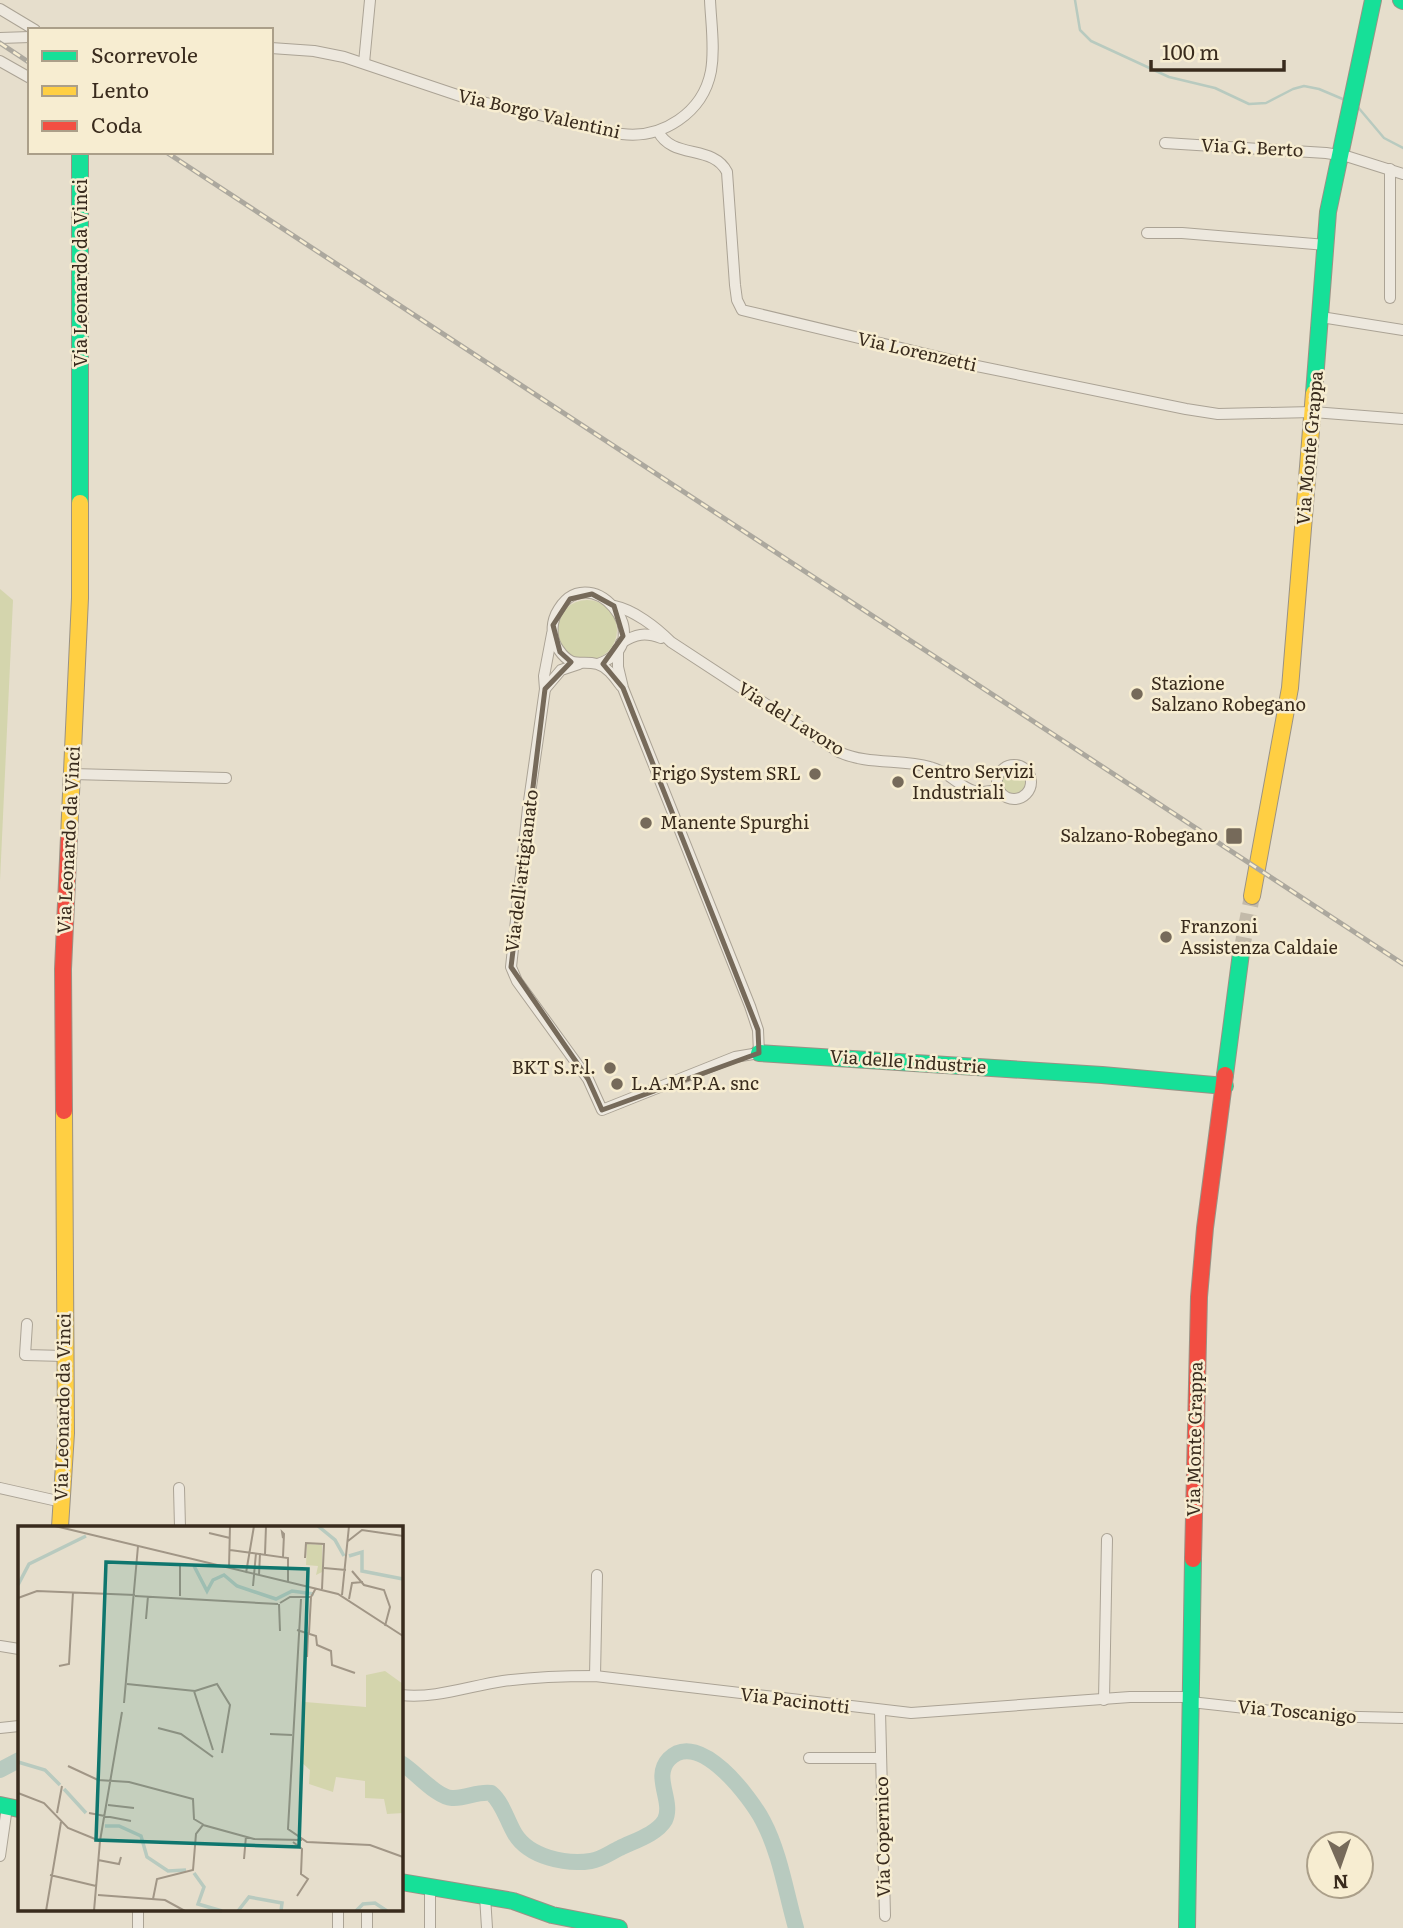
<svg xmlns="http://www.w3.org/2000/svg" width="1403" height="1928" font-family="Literata,serif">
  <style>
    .green { fill: #d4d5ad }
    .water { fill: #b8cabf }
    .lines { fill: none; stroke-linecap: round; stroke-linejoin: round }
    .stream { stroke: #b8cabf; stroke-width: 2.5 }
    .river { stroke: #b8cabf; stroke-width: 16 }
    .secondary-tunnel { stroke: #c3baa9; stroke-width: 16; stroke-dasharray: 16 8; stroke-linecap: butt }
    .street-casing { stroke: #aba395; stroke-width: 12 }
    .fast-casing { stroke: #9a9285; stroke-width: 18 }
    .slow-casing { stroke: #9a9285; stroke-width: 18 }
    .jam-casing { stroke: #9a9285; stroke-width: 18 }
    .street { stroke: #ede8de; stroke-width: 10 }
    .fast { stroke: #16e098; stroke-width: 16 }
    .slow { stroke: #ffcf43; stroke-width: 16 }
    .jam { stroke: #f24e42; stroke-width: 16 }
    .rail-casing { stroke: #aca89e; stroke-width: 5 }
    .rail { stroke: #f7edd1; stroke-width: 2.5; stroke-dasharray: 8; stroke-linecap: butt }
    .marked { fill: none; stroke: #766a5a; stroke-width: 5; stroke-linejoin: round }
    .poi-dot { fill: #766a5a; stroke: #f7edd1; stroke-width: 2.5 }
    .labels { text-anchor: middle; stroke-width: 5; stroke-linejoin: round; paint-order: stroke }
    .street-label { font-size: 18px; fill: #392b1d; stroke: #f7edd1 }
    .poi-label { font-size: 18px; fill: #392b1d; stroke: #f7edd1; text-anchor: start }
    .inset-river { fill: none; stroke: #b8cabf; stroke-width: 3.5 }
    .inset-road { fill: none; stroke: #a19686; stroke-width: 2 }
    .view { fill: #0f766e; fill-opacity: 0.15; stroke: #0f766e; stroke-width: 3.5 }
    .inset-edge { fill: none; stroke: #392b1d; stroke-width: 3.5 }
  </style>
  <rect width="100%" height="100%" fill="#e6decc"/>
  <g class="green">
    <polygon points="0,589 13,600 0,881"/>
    <circle cx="587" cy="630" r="30"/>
    <circle cx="1014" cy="782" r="12"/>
  </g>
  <polygon class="water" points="783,1882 789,1882 803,1928 790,1928 779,1884"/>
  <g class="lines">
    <g class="stream">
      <polyline points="1075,0 1080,30 1091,41 1169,77 1215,88 1249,104 1266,103 1293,89 1304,86 1319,89 1345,100"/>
      <polyline points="1357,106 1384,138 1403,148"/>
    </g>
    <g class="river">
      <path d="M401,1763C416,1772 436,1797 452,1798C466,1799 477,1791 491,1793C503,1803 507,1821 515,1834C529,1857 566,1865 591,1861C602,1859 611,1852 620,1848C634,1841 657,1834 665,1820C674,1801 652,1777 669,1759C699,1728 751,1798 763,1821C780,1853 786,1893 796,1928"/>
      <polyline points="0,1770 19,1760"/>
    </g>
    <polyline class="secondary-tunnel" points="1241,953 1252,896"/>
    <defs>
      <g id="street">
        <polyline points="0,9 35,30"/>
        <polyline points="0,38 30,37"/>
        <path d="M271,48L314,51L344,57L469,99L622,134C662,139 703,113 711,71C715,48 711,23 710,0"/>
        <polyline points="0,61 30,78"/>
        <polyline points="364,63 370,0"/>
        <path d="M658,131C672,160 713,144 727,172L735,285L737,300L742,310L972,365L1186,409L1218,414L1313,412L1403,419"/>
        <polyline points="1165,143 1326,153 1346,156 1403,174"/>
        <polyline points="1147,233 1182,233 1326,245"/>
        <polyline points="1390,298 1390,169"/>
        <polyline points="1321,317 1403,330"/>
        <path d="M614,606C634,610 656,627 671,642L839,752C867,765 901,759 930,767C958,774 964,801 999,789"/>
        <polyline points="552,634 544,676 545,689 528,808 511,967 517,981 588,1079 602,1110 735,1057 759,1053 758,1030 750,1006 623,688 618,667 618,649"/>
        <path d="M621,643C636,634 645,632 661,638"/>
        <path d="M598,664C664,641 587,552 556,614C551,625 551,640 559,650C572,669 581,660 597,664C608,667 615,678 621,686"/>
        <polyline points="545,689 561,670 579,664"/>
        <circle cx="1014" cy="782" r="17"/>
        <polyline points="72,774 226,778"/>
        <polyline points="27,1324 25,1355 65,1356"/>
        <polyline points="0,1488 62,1502"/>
        <polyline points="179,1488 180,1527"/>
        <polyline points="0,1646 19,1649"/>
        <polyline points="595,1676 597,1575"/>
        <path d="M401,1695C434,1699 470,1686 503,1681C534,1677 564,1676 595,1676L911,1713L1130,1697H1191"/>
        <polyline points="1104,1700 1107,1539"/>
        <polyline points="1191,1702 1317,1716 1403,1718"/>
        <polyline points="880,1711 885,1916"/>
        <polyline points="0,1728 19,1726"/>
        <polyline points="809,1758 881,1758"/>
        <polyline points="0,1856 7,1807"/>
        <polyline points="485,1896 487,1928"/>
        <polyline points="138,1909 138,1928"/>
        <polyline points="338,1909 338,1928"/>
        <polyline points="367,1909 367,1928"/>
        <polyline points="430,1928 430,1887"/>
      </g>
      <g id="fast">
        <polyline points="1401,0 1403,1"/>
        <polyline points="80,152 80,503"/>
        <polyline points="1314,393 1328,212 1373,0"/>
        <polyline points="759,1053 1102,1075 1225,1086"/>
        <polyline points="1225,1075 1241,953"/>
        <polyline points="0,1805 19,1809"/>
        <polyline points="401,1882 513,1901 552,1915 619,1928"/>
        <polyline points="1187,1928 1193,1559"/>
      </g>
      <g id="slow">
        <polyline points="69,837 80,598 80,503"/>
        <polyline points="1252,896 1290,688 1314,393"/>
        <polyline points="60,1527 66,1433 64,1111"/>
      </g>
      <g id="jam">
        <polyline points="64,1111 63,969 69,837"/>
        <polyline points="1193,1559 1199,1297 1205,1228 1225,1075"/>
      </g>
    </defs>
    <use href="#street" class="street-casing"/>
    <use href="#fast" class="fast-casing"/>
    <use href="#slow" class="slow-casing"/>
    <use href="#jam" class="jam-casing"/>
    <use href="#street" class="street"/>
    <use href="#fast" class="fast"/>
    <use href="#slow" class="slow"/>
    <use href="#jam" class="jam"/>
    <defs>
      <g id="rail">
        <polyline points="0,43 30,63"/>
        <polyline points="166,152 1403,964"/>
      </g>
    </defs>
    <use href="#rail" class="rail-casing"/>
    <use href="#rail" class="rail"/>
  </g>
  <path class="marked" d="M592,594L614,606L623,636L603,664L623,688L758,1030L759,1053L602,1110L588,1079L511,967L545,689L571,662L560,652L553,625L570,599Z"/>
  <g class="poi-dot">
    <circle cx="1137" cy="694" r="7"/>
    <circle cx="815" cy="774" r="7"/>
    <circle cx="898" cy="782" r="7"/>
    <circle cx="646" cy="823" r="7"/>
    <rect x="1225" y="827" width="18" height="18" rx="3.5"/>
    <circle cx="1166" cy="937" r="7"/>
    <circle cx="610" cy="1068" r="7"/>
    <circle cx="617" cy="1084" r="7"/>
  </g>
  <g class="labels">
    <g class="street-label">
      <text transform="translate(539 114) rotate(13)" y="6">Via Borgo Valentini</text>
      <text transform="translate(1252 148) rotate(3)" y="6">Via G. Berto</text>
      <text transform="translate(81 273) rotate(-90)" y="6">Via Leonardo da Vinci</text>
      <text transform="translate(917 352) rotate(13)" y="6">Via Lorenzetti</text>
      <text transform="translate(1310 448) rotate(-85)" y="6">Via Monte Grappa</text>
      <text transform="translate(791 719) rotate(32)" y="6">Via del Lavoro</text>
      <text transform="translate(69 840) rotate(-87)" y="6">Via Leonardo da Vinci</text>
      <text transform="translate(522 871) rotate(-83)" y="6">Via dell'artigianato</text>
      <text transform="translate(908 1062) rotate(4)" y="6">Via delle Industrie</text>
      <text transform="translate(63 1407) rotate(-89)" y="6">Via Leonardo da Vinci</text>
      <text transform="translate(1195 1439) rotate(-89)" y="6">Via Monte Grappa</text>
      <text transform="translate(795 1701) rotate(7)" y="6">Via Pacinotti</text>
      <text transform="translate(1297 1712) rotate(5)" y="6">Via Toscanigo</text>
      <text transform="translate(883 1837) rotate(-91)" y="6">Via Copernico</text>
    </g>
    <g class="poi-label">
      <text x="1151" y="690">Stazione<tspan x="1151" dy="21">Salzano Robegano</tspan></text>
      <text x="912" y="778">Centro Servizi<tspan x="912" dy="21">Industriali</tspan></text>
      <text x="801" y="780" text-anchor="end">Frigo System SRL</text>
      <text x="660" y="829">Manente Spurghi</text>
      <text x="1218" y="842" text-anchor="end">Salzano-Robegano</text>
      <text x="1180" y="933">Franzoni<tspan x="1180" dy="21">Assistenza Caldaie</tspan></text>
      <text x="596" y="1074" text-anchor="end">BKT S.r.l.</text>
      <text x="631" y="1090">L.A.M.P.A. snc</text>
    </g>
  </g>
  <g transform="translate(18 1526)">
    <rect width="385" height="385" fill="#e6decc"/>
    <path d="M289,18L304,19V46L298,49L300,40L288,39ZM367,145L385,158V287L369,288L366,273L347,272V255L318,251L315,266L291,258L292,244L282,235L287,176L348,181V149Z" fill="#d4d5ad"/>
    <path class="inset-river" d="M300,0L317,14L326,30M331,30L344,26V45L385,53M176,40L189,65L195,54L206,49L219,60L258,73L274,65L296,68M0,59L11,38L68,10M0,236L27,244L42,259M46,263L68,287M87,300H101L123,310L129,331L150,345L168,344M176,347L186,361L180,378L204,385M220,385L231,371L264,377L263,385M338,385L345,378L357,377L369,385"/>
    <path class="inset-road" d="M37,0L320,68L385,110M191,7L212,12M330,15L344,4L385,10M212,24L270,32V56M247,28L248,0M265,31L266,8L264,6L265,12M287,32L288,17L306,18L304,63M211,42L212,0M306,42L328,44M334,45L346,59L366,64L372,81L367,100M228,47L236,0M241,49L242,27M235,60L238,27M324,69L331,0M117,70L260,78M162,70V40M0,72L19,65L117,69M283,73L270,303L289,316L352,319L385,331M331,73L334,57L345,56M262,77L272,71H293L298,62M261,78L262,105M128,93L130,70M279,104L298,110L299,119L313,125L314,139L337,147M291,107L293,71M289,131L290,107M41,140L51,138L55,66M109,158L177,165L199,158L212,179L204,227M176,165L195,224M106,177L120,20M140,202L163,208L195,231M252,208L274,209M50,240L80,254L111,256L175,273L176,293L186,299M0,267L26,277L50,302L82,315M90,279L116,282M39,287L44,260M71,287L113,295M275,316L284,323L283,348L290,353L279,370M226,333L228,310M80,334L101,338L103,331M32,349L78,360M80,369L147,374L167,385M135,373L139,353L175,344L178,308L185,299L236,313L284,314M28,385L43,296M76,385L82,315L104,186"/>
    <path class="view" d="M88,36L290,43L281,321L78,314Z"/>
    <rect width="385" height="385" class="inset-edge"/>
  </g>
  <rect x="28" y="28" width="245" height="126" fill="#f7edd1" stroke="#ab9f89" stroke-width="2"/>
  <rect x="42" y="51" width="35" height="10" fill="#16e098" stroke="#ab9f89" stroke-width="2"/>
  <text x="91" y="63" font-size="21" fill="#392b1d">Scorrevole</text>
  <rect x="42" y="86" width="35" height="10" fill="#ffcf43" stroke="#ab9f89" stroke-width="2"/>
  <text x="91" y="98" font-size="21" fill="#392b1d">Lento</text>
  <rect x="42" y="121" width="35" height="10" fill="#f24e42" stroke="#ab9f89" stroke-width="2"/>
  <text x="91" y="133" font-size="21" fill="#392b1d">Coda</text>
  <g transform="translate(1340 1865) rotate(178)"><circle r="33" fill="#f7edd1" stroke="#ab9f89" stroke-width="2"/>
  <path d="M0-5L12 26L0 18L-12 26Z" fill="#766a5a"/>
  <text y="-10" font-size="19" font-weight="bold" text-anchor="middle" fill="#392b1d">N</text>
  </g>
  <path d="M1151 60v10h133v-10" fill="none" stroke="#392b1d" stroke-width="3.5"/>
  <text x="1162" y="60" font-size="21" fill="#392b1d" stroke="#f7edd1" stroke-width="5" paint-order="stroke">100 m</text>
</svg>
